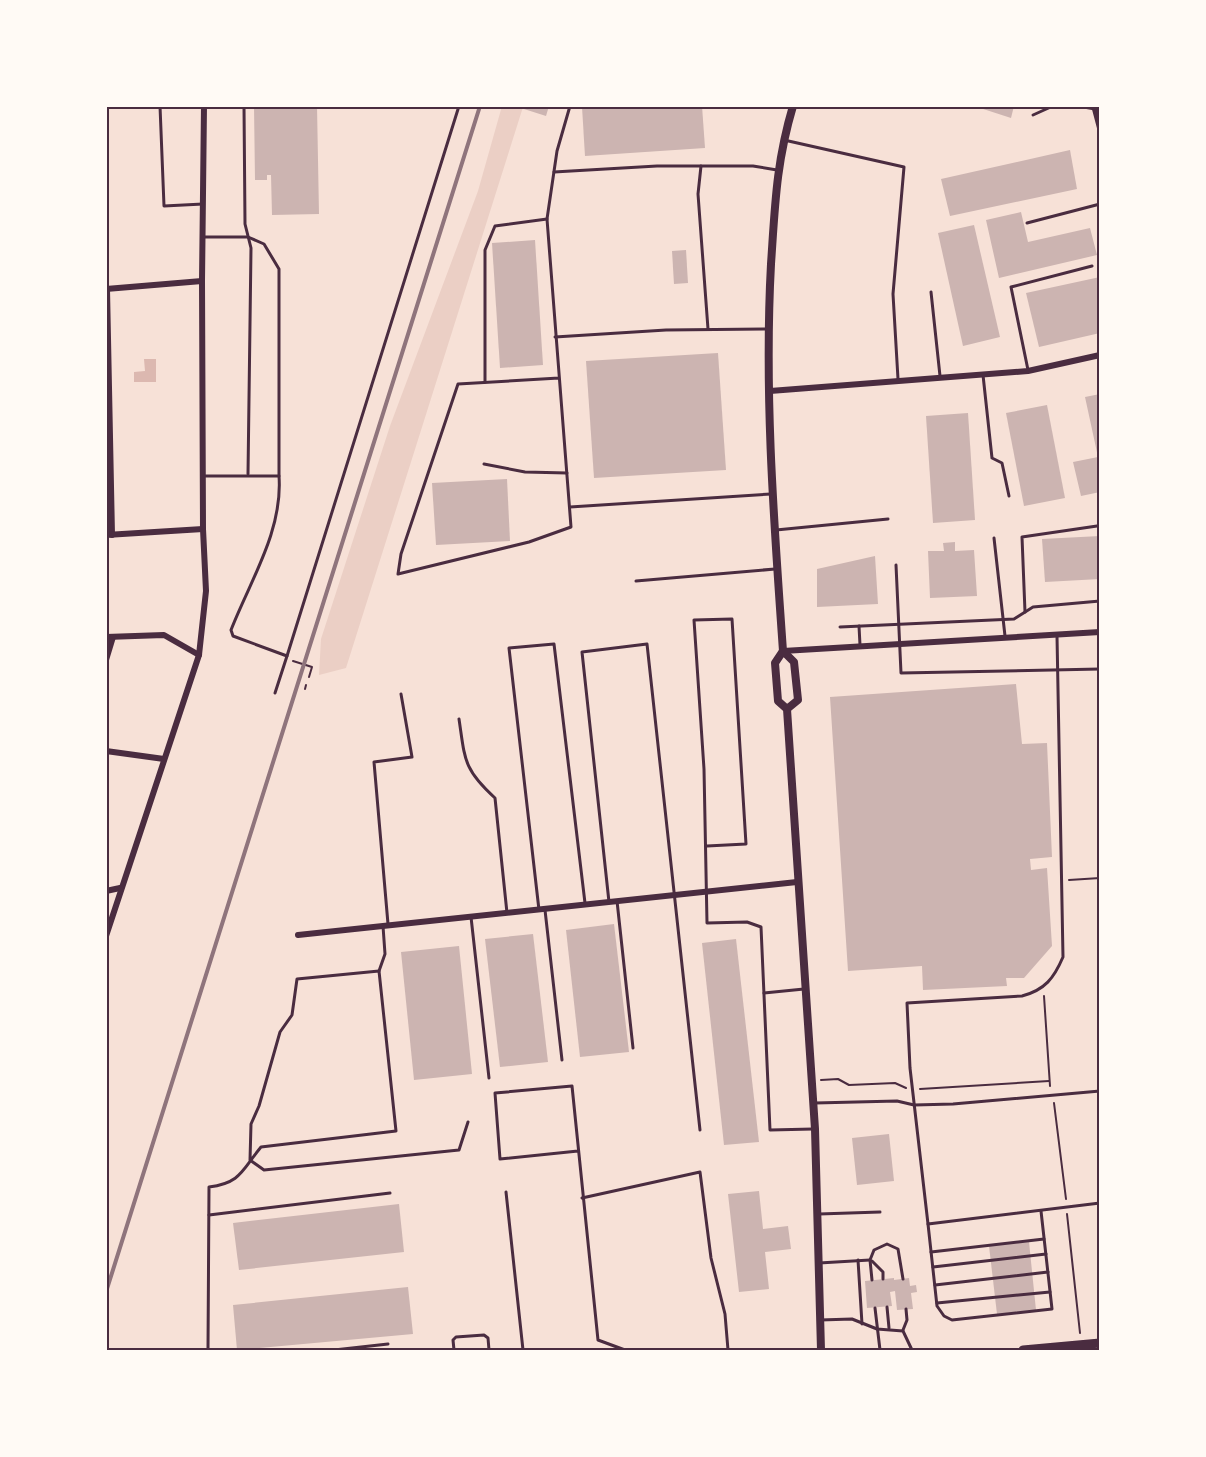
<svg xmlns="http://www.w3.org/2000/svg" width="1206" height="1457" font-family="'Open Sans',sans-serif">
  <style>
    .green { fill: #ebcfc5 }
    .water { fill: #dcb8b0 }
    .building { fill: #ccb4b1 }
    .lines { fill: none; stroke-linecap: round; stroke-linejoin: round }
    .path { stroke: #4a2c40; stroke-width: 2 }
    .service { stroke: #4a2c40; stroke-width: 3 }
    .minor { stroke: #4a2c40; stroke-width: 6 }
    .tertiary { stroke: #4a2c40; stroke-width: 8 }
    .secondary { stroke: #4a2c40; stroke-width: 9 }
    .rail { stroke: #8f747c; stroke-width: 4 }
    .neatline { fill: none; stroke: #4a2c40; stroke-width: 2 }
  </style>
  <rect width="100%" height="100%" fill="#f7e1d7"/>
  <polygon class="green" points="502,106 523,107 346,668 319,675 321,639 390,426 478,191"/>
  <polygon class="water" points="144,359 156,359 156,382 134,382 134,372 145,371"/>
  <g class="building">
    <polygon points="254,106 317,106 319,214 272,215 271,175 267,175 267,180 255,180"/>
    <polygon points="525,106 549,106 546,116 524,109"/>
    <polygon points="702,106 705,148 585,156 582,107"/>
    <polygon points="974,106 1014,106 1011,118"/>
    <polygon points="1070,150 1077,189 950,216 941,179"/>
    <polygon points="1021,212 1028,242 1090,228 1097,255 999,278 986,220"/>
    <polygon points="974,225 1000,337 963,346 938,233"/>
    <polygon points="535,240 543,365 500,368 492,243"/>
    <polygon points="686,250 688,283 674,284 672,251"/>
    <polygon points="1100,277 1100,333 1039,347 1026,293"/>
    <polygon points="718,353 726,470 594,478 586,361"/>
    <polygon points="1100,394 1100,492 1081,496 1073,462 1098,457 1085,397"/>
    <polygon points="1047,405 1065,498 1024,506 1006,413"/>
    <polygon points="968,413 975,520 933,523 926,416"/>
    <polygon points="507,479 510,541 436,545 432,483"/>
    <polygon points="1100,536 1100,579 1045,582 1042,539"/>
    <polygon points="955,542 955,551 974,550 977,596 930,598 928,551 944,551 943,543"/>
    <polygon points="875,556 878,604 817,607 817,569"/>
    <polygon points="1016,684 1022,744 1047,743 1052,857 1030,859 1031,870 1047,868 1052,946 1024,978 1006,978 1007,986 923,990 922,966 848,971 830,697"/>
    <polygon points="614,924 629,1052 580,1057 566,930"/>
    <polygon points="533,934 548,1062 500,1067 485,939"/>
    <polygon points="736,939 759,1142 724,1145 702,943"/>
    <polygon points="459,946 472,1074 414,1080 401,952"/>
    <polygon points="889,1134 894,1181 857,1185 852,1138"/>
    <polygon points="759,1191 763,1229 788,1226 791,1249 765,1252 769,1289 739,1292 728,1194"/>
    <polygon points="399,1204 404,1252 239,1270 233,1223"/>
    <polygon points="1029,1242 1036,1310 997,1314 989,1246"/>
    <polygon points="894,1278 894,1280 909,1278 910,1286 916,1285 917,1292 911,1293 913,1309 897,1310 895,1291 890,1292 892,1306 867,1308 865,1281"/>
    <polygon points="408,1287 413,1334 237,1350 233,1305"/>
  </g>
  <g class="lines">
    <g class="path">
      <polyline points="293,661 312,667 309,677"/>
      <polyline points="305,689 306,685"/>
      <polyline points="1069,880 1100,878"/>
      <polyline points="1044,996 1050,1086"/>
      <polyline points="821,1080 838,1079 849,1085 895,1083 906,1088"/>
      <polyline points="920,1089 1049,1081"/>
      <polyline points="1054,1103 1066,1199"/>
      <polyline points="1067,1214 1080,1333"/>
    </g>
    <g class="service">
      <polyline points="160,106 164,206 203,204"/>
      <polyline points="244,106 245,224 251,248 248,474"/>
      <polyline points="1078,106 1095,109 1099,106"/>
      <polyline points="1033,115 1053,106"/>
      <polyline points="784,140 904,167 893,294 898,379"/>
      <polyline points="701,166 698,194 708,329"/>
      <polyline points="554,172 657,166 753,166 777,170"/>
      <polyline points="1027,223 1100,204"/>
      <polyline points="203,237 248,237 264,244 279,269 279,476 205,476"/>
      <polyline points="931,292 940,376"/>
      <polyline points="555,337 666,330 768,329"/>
      <polyline points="1028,370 1011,287 1092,266"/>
      <polyline points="983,375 992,458 1002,463 1009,496"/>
      <polyline points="559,378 458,384 401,554 398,574 529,542 571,527 547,219 557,151 570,106"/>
      <polyline points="485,382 485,250 495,226 547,219"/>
      <polyline points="484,464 525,472 567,473"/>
      <path d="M279,476C283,531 250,581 231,630L233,636L287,656L459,106"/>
      <polyline points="570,507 771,494"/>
      <polyline points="776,530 888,519"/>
      <polyline points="994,538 1005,636"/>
      <polyline points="896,565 901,673 1100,669"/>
      <polyline points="636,581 775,569"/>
      <polyline points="1025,612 1022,537 1097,526"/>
      <polyline points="859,626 860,645"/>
      <polyline points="840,627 1014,619 1033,607 1100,601"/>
      <path d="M1057,636L1063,957C1054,978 1045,990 1022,996L907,1003L910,1068L928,1224L1100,1203"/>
      <polyline points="275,693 287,656"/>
      <path d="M459,719C465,759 463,769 495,798L507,913"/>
      <polyline points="707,846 746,844 732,619 694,620 704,769 707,923 747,922 761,927 770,1130 813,1129"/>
      <polyline points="617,901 633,1048"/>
      <polyline points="609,902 582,652 647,644 700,1130"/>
      <polyline points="539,910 509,648 554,644 585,903"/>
      <polyline points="545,910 562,1060"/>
      <polyline points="471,917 489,1078"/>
      <polyline points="388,924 374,762 412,757 401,694"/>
      <polyline points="379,971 385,954 383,926"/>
      <polyline points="764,993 804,989"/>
      <polyline points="815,1103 897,1101 914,1105 953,1104 1100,1091"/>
      <polyline points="578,1151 500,1159 495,1093 572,1086 598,1340 625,1350"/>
      <polyline points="506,1192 523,1350"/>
      <polyline points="582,1198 700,1172 711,1258 725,1314 728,1350"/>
      <polyline points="819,1214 880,1212"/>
      <polyline points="209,1215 390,1193"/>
      <polyline points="928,1224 937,1306 944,1316 952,1320 1052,1309 1041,1211"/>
      <polyline points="931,1252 1044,1239"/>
      <polyline points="858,1260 862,1324"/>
      <polyline points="872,1261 883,1272 883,1279"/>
      <polyline points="819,1263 870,1260"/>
      <polyline points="933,1267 1046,1254"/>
      <polyline points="872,1280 870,1260 874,1250 887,1244 898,1249 903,1279"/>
      <polyline points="935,1285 1048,1272"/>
      <polyline points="937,1303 1050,1292"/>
      <polyline points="887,1307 889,1328"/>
      <polyline points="875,1308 880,1350"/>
      <polyline points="820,1320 852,1319 877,1329 903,1331 912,1350"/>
      <polyline points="903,1330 907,1320 906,1309"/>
      <path d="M208,1350L209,1187C241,1183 242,1170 261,1147L396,1131L379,971L297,979L292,1015L280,1032L259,1106L251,1124L250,1160L264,1170L459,1150L468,1122"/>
      <polyline points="334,1350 388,1344"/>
      <polyline points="454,1350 453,1340 456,1337 484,1335 488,1338 489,1350"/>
    </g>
    <g class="minor">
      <polyline points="1095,109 1100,128"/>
      <polyline points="106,289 202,281"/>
      <polyline points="107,289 112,535"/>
      <polyline points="770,391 1028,371 1100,355"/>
      <polyline points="106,535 203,529"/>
      <polyline points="106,637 164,635 199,655"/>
      <polyline points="783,651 1100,632"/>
      <polyline points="106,660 113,637"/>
      <polyline points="106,751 164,759"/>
      <polyline points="106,891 120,888"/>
      <polyline points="298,935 797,882"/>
      <polyline points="106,936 199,655 206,591 203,529 202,281 204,106"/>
    </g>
    <g class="tertiary">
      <path d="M783,651C774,523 764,393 771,264C775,206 776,163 793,106"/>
      <polyline points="787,709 798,700 794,662 783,651 775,663 778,701 787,709 815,1129 821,1350"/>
    </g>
    <polyline class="secondary" points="1023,1350 1100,1343"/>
    <polyline class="rail" points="106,1292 480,106"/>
  </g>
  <rect width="1206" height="1457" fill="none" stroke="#fffaf5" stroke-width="216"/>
  <rect x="108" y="108" width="990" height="1241" class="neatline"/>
</svg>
